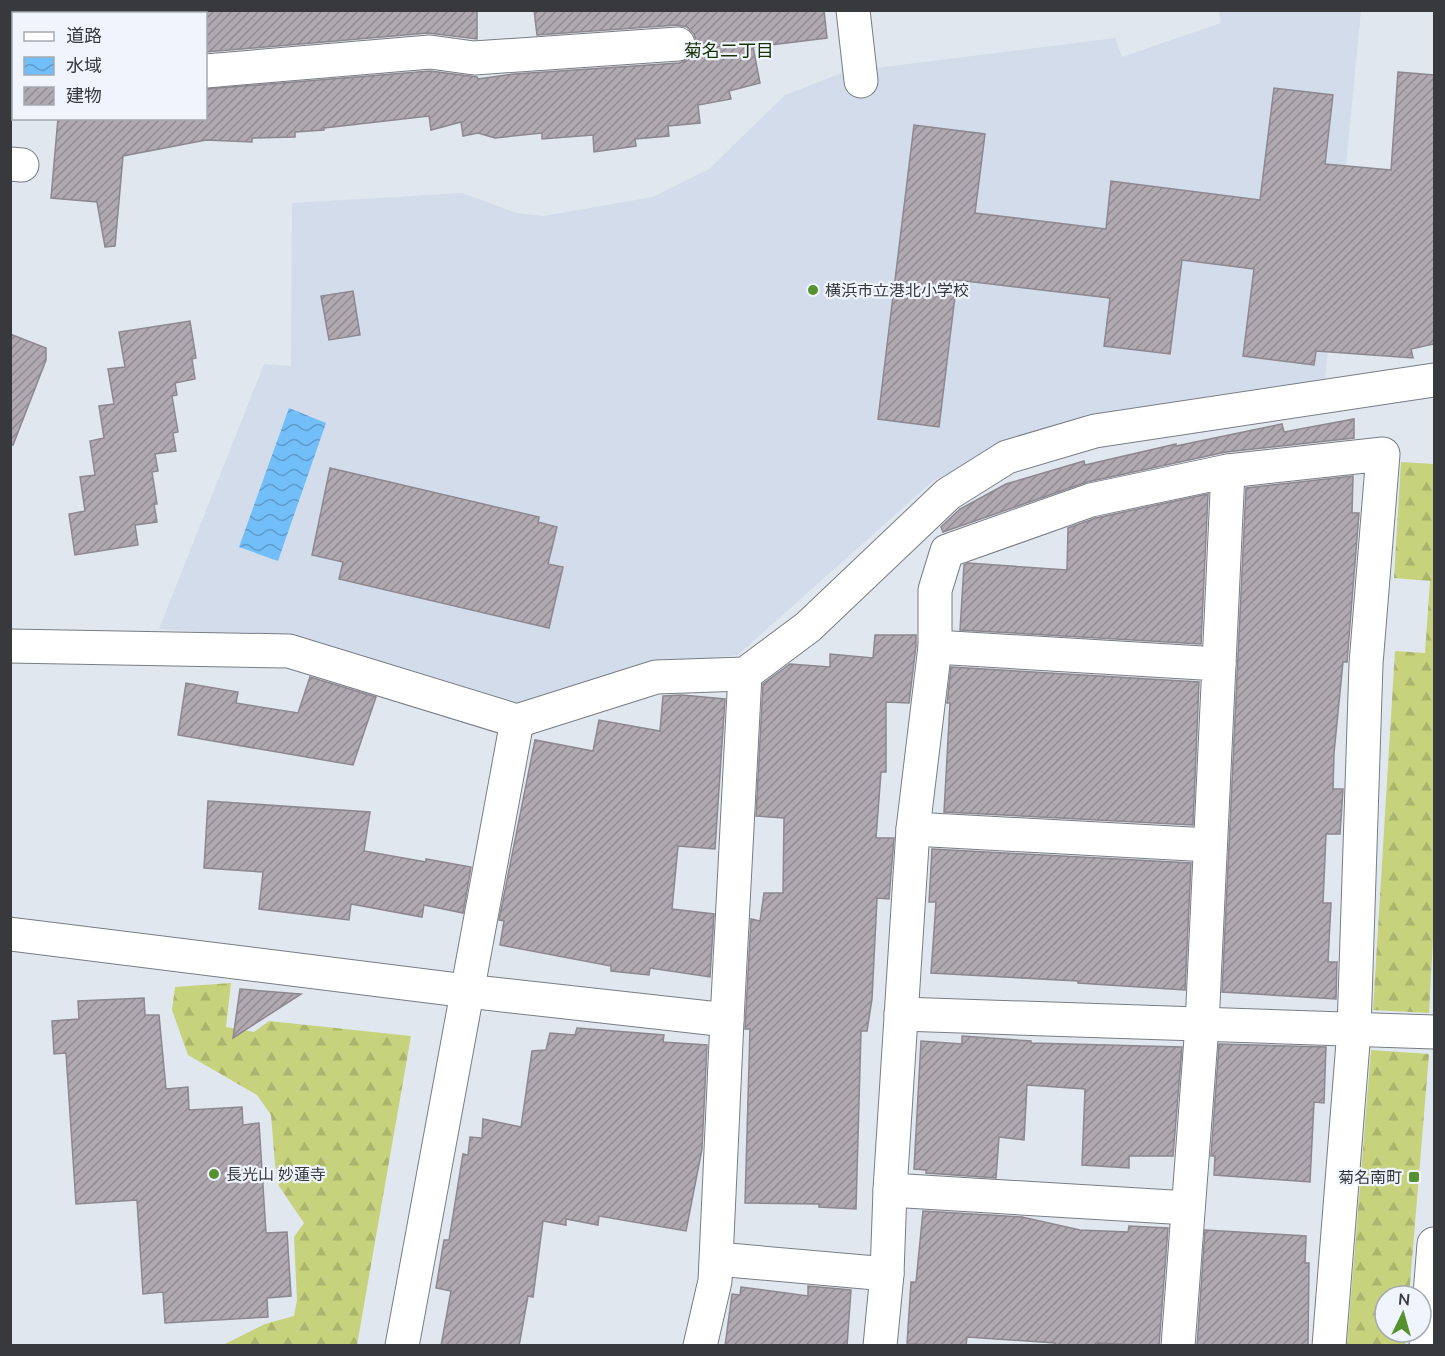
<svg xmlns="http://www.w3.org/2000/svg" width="1445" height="1356" font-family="'Nunito Sans','Noto Sans JP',sans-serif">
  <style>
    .built { fill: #d3dcea }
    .forest { fill: url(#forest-firs) }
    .water { fill: url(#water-waves) }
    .building { fill: url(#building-hatch); stroke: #8d878f; stroke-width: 1.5 }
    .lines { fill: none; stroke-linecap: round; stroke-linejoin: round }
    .minor-casing { stroke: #787d85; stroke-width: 35 }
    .major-casing { stroke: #787d85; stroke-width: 35 }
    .minor { stroke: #fff; stroke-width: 33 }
    .major { stroke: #fff; stroke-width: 33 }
    .poi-dot { fill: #56912f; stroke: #eff4fd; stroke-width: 2 }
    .labels { text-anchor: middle; stroke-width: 4.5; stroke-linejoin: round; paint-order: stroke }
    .poi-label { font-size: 16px; fill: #37393c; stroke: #eff4fd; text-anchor: start }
    .neighbourhood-label { font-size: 18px; fill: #183303; stroke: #eff4fd }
  </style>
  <defs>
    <pattern id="forest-firs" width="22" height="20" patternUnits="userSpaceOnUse" patternTransform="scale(1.5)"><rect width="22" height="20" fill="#c6d27c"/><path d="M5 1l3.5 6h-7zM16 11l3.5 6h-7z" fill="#abb56c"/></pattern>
    <pattern id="water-waves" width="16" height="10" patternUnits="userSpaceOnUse" patternTransform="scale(1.5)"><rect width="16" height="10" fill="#72bef9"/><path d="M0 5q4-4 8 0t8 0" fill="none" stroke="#5e9bcb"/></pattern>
    <pattern id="building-hatch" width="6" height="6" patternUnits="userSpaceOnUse" patternTransform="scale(1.5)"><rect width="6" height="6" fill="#b0a9b1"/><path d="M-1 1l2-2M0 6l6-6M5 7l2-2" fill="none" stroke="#908b91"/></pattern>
  </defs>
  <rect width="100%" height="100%" fill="#e1e7ef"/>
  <polygon class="built" points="1219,11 1361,11 1325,380 983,455 933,481 738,655 648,666 508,708 293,638 159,629 264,364 291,366 292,203 462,193 517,213 543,216 653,197 709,169 785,95 844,72 1115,38 1122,57 1221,23"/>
  <g class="forest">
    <polygon points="1401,462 1434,464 1434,920 1429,1013 1373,1010 1395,651 1425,653 1430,581 1394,578"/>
    <polygon points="231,983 226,1027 254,1032 269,1021 411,1036 357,1345 223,1345 265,1324 294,1316 297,1300 294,1237 304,1223 279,1186 275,1164 271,1115 257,1095 188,1055 172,1010 175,987"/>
    <polygon points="1371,1050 1429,1054 1409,1296 1385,1296 1385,1332 1407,1332 1405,1345 1347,1345"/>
  </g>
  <polygon class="water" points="289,408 326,423 278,561 239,547"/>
  <g class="building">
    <polygon points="206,10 477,10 477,39 428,33 206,52"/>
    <polygon points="534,10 824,10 827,38 753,47 760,83 729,91 731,99 698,105 700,123 668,126 669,136 635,139 636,146 594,152 593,135 542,139 542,133 495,138 478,133 463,136 461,122 431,130 429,116 324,128 324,130 295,132 295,137 252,138 252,142 206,140 123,156 115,246 105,247 97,202 51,198 58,118 206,118 206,89 430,71 477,77 478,79 514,74 679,63 689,59 695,52 697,43 694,34 687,27 677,25 537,35"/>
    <polygon points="1398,72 1434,75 1434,344 1411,349 1413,358 1316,351 1314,365 1243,356 1254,269 1182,260 1170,354 1104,346 1110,298 957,280 939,427 878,419 914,125 985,134 975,213 1106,229 1111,181 1260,200 1274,88 1333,95 1325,164 1391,170"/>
    <polygon points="353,291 360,335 329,340 321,296"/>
    <polygon points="190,321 196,358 192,359 195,379 175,383 177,395 172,396 178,432 173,433 176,451 155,454 158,471 152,472 157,504 154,504 157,522 135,525 138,545 75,555 69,514 85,511 80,477 95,475 90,441 104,438 99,406 114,404 108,369 125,367 119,332"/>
    <polygon points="10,334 46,348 46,360 13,445 10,444"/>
    <polygon points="1354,419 1354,438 1226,452 1087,482 943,532 941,527 960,509 1006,484 1084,461 1085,465 1176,444 1176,446 1282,424 1284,432"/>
    <polygon points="330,468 539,517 538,522 557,527 548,564 563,567 549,628 339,579 343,562 312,555"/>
    <polygon points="1353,476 1352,513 1359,513 1347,662 1343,662 1334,753 1333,789 1343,789 1340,834 1326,834 1323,903 1331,903 1328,962 1337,962 1336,999 1222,992 1246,488"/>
    <polygon points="1208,494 1201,644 960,630 964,565 968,563 1067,570 1068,528 1096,518"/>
    <polygon points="875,635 916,635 916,646 909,703 886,702 886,772 881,772 876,838 894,838 889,899 877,898 872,999 867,1031 861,1031 856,1209 819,1207 819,1204 745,1203 750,1029 745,1029 751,919 760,921 764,893 783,893 784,818 756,816 763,684 790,664 830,667 830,654 873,658"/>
    <polygon points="951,667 1199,682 1193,825 944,812 950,703 947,703"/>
    <polygon points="310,677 376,697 353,765 178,735 186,683 238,692 236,703 298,713"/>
    <polygon points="682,695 725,699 715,849 678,846 672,909 714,914 710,977 650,968 649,975 611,971 611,966 500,945 504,921 499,920 535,740 593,751 599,720 660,731 663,696"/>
    <polygon points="208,801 370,812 364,851 426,862 426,859 471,867 463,913 424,905 422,917 351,904 349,920 259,909 263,872 204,868"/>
    <polygon points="932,849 1191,863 1185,990 1078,983 1078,981 931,973 936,902 929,902"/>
    <polygon points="240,989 301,994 233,1038"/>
    <polygon points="144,998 145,1015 159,1015 166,1089 188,1087 189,1110 242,1107 243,1125 259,1123 266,1233 287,1232 291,1296 267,1298 268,1317 165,1323 163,1292 143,1294 137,1200 76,1204 66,1053 54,1054 52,1021 79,1019 78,1001"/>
    <polygon points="577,1028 664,1035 663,1042 707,1045 702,1149 686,1231 599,1216 598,1225 566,1219 566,1225 543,1221 533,1297 528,1296 519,1346 441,1346 451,1291 436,1288 444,1240 449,1240 463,1154 468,1155 470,1137 482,1138 483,1119 521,1127 532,1051 546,1050 550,1033 575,1035"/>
    <polygon points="962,1036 1031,1041 1031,1043 1182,1047 1173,1156 1129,1156 1129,1168 1082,1165 1085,1089 1027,1085 1024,1140 999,1137 996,1178 926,1173 926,1170 914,1169 921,1041 962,1044"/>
    <polygon points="1219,1044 1326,1047 1324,1103 1314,1102 1310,1182 1214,1175 1215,1156 1211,1156"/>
    <polygon points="923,1211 1022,1217 1080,1230 1128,1232 1129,1226 1168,1228 1159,1346 1097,1343 1097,1346 1055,1346 1055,1343 967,1337 966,1346 907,1344 911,1282 916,1282"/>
    <polygon points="1205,1230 1306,1236 1305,1263 1309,1263 1308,1346 1197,1346"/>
    <polygon points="808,1286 851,1290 847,1346 725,1346 732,1294 740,1295 741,1287 808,1296"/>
  </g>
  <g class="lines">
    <defs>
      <g id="minor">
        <polyline points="853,10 861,81"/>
        <polyline points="206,71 430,52 474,58 678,44"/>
        <polyline points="10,78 14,78"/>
        <polyline points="10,164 22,165"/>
        <polyline points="1228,471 1383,454 1366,664 1354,1030 1329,1346"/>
        <polyline points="10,646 289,651 517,721 656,677 745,674 808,627 948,494 1007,457 1095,431 1434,380"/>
        <polyline points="935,647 935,590 947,551 1091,500 1228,471 1219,664"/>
        <polyline points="913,829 1210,845"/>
        <polyline points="10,934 467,991 727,1020 745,674"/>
        <polyline points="901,1014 1434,1032"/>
        <polyline points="890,1190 1188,1208"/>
        <polyline points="717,1259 887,1274"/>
        <polyline points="402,1346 517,721"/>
        <polyline points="700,1346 715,1281 727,1020"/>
        <polyline points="880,1346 887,1274 890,1190 913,829 935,647 1219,664 1202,1025 1178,1346"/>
      </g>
      <polyline id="major" points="1426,1346 1434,1244"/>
    </defs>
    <use href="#minor" class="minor-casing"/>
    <use href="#major" class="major-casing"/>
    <use href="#minor" class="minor"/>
    <use href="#major" class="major"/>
  </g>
  <g class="poi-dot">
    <circle cx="813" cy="290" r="6"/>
    <circle cx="214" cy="1174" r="6"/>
    <rect x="1408" y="1171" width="12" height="12" rx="3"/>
  </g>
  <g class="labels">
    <g class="poi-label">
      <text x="825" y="296">横浜市立港北小学校</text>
      <text x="226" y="1180">長光山 妙蓮寺</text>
      <text x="1402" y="1183" text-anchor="end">菊名南町</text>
    </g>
    <g class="neighbourhood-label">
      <text x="729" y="57">菊名二丁目</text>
    </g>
  </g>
  <rect width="1445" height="1356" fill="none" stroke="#37393c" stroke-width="24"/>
  <rect x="12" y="12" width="195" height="108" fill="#eff4fd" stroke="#a5a9b0" stroke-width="1.5"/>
  <rect x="24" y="32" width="30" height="9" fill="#ffffff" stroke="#a5a9b0" stroke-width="1.5"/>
  <text x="66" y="42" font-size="18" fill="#37393c">道路</text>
  <rect x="24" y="57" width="30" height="18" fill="url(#water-waves)" stroke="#a5a9b0" stroke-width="1.5"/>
  <text x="66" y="72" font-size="18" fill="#37393c">水域</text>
  <rect x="24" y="87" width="30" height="18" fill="url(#building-hatch)" stroke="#a5a9b0" stroke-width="1.5"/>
  <text x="66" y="102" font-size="18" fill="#37393c">建物</text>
  <g transform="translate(1403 1314) rotate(5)"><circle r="28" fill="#eff4fd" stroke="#a5a9b0" stroke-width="1.5"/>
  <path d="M0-4.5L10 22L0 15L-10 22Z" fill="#56912f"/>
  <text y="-9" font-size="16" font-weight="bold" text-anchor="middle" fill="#37393c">N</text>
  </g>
</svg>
